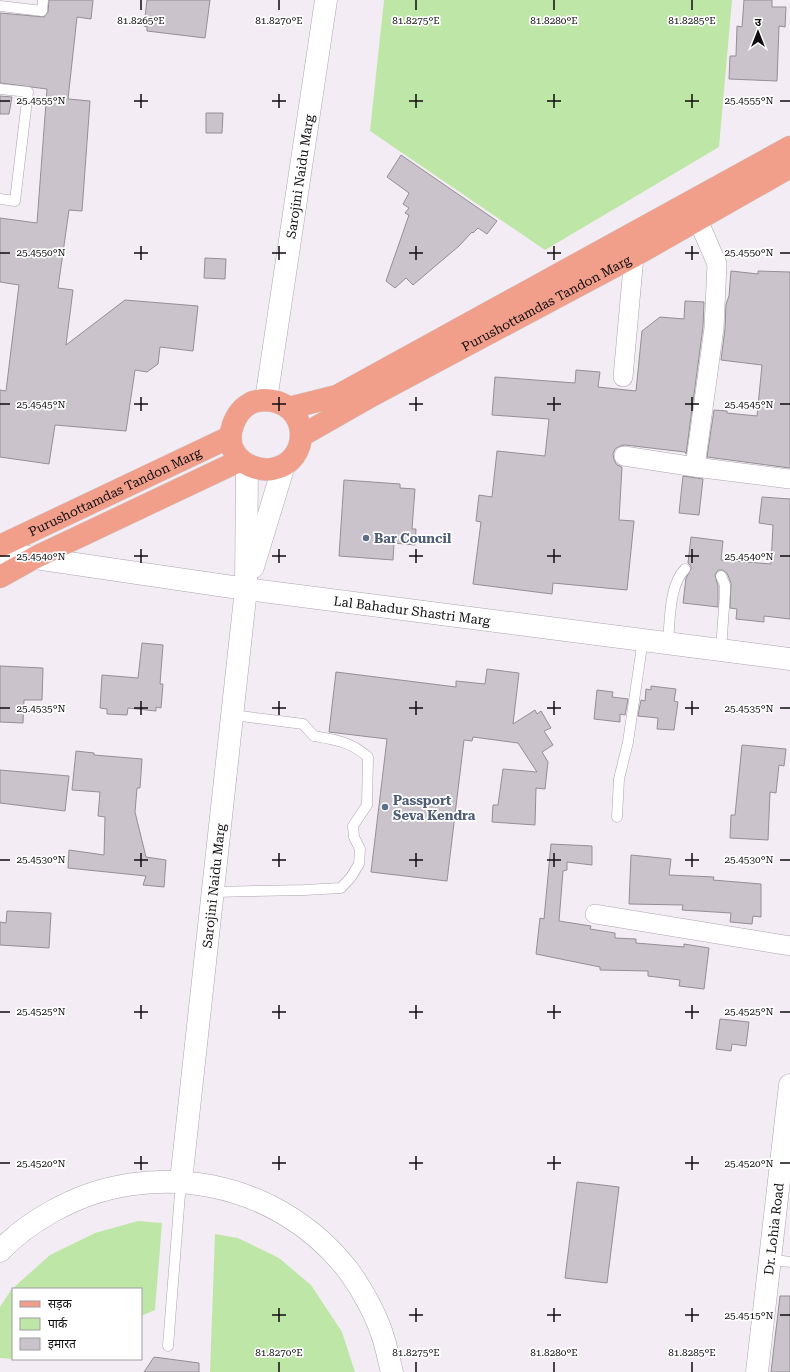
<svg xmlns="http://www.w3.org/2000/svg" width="790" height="1372" font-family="'Roboto Serif','Noto Sans Devanagari',serif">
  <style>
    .green { fill: #bee7a7 }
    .building { fill: #cac3cb; stroke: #948e95 }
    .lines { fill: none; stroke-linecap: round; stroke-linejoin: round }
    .service-casing { stroke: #aba5ac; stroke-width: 11 }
    .minor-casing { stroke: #aba5ac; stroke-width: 20 }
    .tertiary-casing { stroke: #aba5ac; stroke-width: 23 }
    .secondary-casing { stroke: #aba5ac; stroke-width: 23 }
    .primary-casing { stroke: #cfcfcf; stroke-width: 23 }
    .service { stroke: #fff; stroke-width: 10 }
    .minor { stroke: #fff; stroke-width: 19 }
    .tertiary { stroke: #fff; stroke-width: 22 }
    .secondary { stroke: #fff; stroke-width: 22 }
    .primary { stroke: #f19e8b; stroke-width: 22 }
    .ticks { fill: none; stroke: #0f0d0f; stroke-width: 1.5 }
    .service-dot { fill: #5c6f8a; stroke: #fff; stroke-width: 1.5 }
    .labels { text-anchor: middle; stroke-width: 3.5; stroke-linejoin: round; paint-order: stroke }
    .street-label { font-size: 13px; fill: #0f0d0f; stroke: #fff }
    .service-label { font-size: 13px; font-weight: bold; fill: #4e5e75; stroke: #fff; text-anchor: start }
    .ticks-label { font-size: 10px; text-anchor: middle; fill: #0f0d0f; stroke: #fff; stroke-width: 3.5; stroke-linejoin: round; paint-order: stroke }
  </style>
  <rect width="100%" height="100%" fill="#f3ecf4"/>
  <g class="green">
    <polygon points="384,0 732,0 719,147 545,250 370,131"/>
    <polygon points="138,1221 162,1223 155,1310 141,1316 141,1289 13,1289 13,1359 0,1358 0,1307 11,1290 50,1255 95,1233"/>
    <polygon points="215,1234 238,1238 279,1258 311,1285 342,1332 355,1372 210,1372"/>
  </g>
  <g class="building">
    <polygon points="49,0 93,0 91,19 77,17 68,99 90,101 82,211 69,210 58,288 73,290 66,345 125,300 198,306 193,351 160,347 158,364 147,372 135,370 126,431 55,425 49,464 0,457 0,390 6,391 19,285 0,282 0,218 37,223 47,89 0,83 0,13 44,17 48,12"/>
    <polygon points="147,0 210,0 205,38 147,31 147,27 144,26"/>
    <polygon points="744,0 772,0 772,7 786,7 785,27 779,26 777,81 729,79 730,56 736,56 737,26 742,27"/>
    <polygon points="0,96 12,97 9,114 0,114"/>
    <polygon points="206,113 223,113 222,133 206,133"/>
    <polygon points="401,155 497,221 487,234 478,228 473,233 472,232 459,246 413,285 406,278 395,288 386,281 409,215 405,213 409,208 403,204 409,193 387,177"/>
    <polygon points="205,258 226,259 225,279 204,278"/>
    <polygon points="731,271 758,274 758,271 790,272 790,468 707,457 714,410 727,411 727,413 757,416 762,365 721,360 725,329 726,304 729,296"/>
    <polygon points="685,301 704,302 703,327 686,454 685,452 625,445 620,446 615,449 613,454 614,460 617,465 622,467 619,520 634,521 627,590 553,583 552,594 473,584 481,522 476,521 479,495 492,497 497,451 545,456 549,419 492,415 495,377 575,383 576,370 600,372 598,387 636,391 642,331 660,317 684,319"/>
    <polygon points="683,476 703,479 699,515 679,513"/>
    <polygon points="344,480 400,484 400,488 415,489 412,529 416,529 415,545 394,543 393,560 339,556"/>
    <polygon points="762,497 790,499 790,619 764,616 764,622 736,619 737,609 730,608 731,583 727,573 722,570 718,570 715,575 718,586 718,607 683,603 686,578 691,569 691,566 688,563 691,537 723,541 721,560 771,564 773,525 759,523"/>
    <polygon points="142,643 163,645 160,684 163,684 161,708 156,707 156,711 128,708 127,715 107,714 107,709 100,708 102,675 138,678"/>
    <polygon points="0,666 43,668 42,700 24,700 23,723 0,722"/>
    <polygon points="487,669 519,673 513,724 535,710 537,714 541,711 551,728 544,731 553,745 542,752 548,762 545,789 536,788 535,825 492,822 493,805 498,805 503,769 537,772 518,743 473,737 472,741 464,740 447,881 371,872 387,739 329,732 336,672 456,687 456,681 485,684"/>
    <polygon points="651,686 676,689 674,701 678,702 674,730 657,729 658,718 638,716 641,700 645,701 646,689 651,690"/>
    <polygon points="597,690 613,692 612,697 628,699 625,715 620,714 620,722 594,719"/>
    <polygon points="742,745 786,749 784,766 779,765 776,793 770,792 768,840 730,838 731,815 735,815"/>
    <polygon points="76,751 94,753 94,755 142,759 140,788 137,788 135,812 146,857 166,860 164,887 143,885 146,876 68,868 69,850 104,855 105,817 98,816 100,792 72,790"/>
    <polygon points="0,770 69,776 65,811 0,803"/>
    <polygon points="551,844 592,846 592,865 567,862 567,870 563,871 559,921 591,926 590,929 615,933 615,938 636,939 636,943 684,947 684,944 709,948 704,989 679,986 680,980 648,976 648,971 600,970 600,967 536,954 540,918 544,919"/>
    <polygon points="631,855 671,859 669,875 714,877 713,880 761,884 761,917 753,916 752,924 730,922 731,913 682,910 683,905 629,904"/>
    <polygon points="7,911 51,913 49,948 0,945 0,922 6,923"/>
    <polygon points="720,1019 749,1022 746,1046 732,1044 731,1051 716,1049"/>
    <polygon points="577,1182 619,1187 607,1283 565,1278"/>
    <polygon points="780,1296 790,1296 790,1372 771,1372"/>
    <polygon points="154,1357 199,1363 199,1372 144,1372"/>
  </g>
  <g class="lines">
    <defs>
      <g id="service">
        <polyline points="0,6 42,11 43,0"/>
        <polyline points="0,89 28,92 15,201 0,199"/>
        <polyline points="721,576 725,585 725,593 721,650"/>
        <path d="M668,642C670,621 669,585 685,569"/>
        <polyline points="617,817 619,779 628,742 643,639"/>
        <path d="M213,892L304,890L341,888L351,877L359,864L360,849L354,837L353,826L367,805L368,757C351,742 337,740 314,736L303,724L233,715"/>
        <polyline points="769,1259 790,1262"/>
        <polyline points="168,1346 181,1181"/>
      </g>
      <g id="minor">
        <polyline points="623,377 634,256"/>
        <polyline points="624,456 695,467 790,479"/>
        <polyline points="695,467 714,328 717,264 698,220"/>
        <polyline points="595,914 790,946"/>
      </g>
      <g id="tertiary">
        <path id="s1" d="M0,553L246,589L790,659"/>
        <path id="s2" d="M757,1372L790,1085"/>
      </g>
      <g id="secondary">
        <path id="s3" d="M266,400L326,0"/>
        <polyline points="253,567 284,465"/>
        <path id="s4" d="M181,1181L246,589L247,464"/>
        <path d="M0,1251C15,1235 33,1222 53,1211C151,1156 278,1180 348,1270C362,1289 377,1316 384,1340C387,1350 389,1361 392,1372"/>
      </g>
      <g id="primary">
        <path d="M263,400C312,400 312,463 272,469C259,471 242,465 235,453C224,437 235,411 251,403C254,401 259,401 263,400Z"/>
        <polyline points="289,408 337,396 790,147"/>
        <path id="s5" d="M301,436L373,395L634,256L790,167"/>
        <path id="s6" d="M0,546L230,437"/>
        <polyline points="0,577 34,558 241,460"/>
      </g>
    </defs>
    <use href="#service" class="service-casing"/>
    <use href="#minor" class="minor-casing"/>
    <use href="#tertiary" class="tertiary-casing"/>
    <use href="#secondary" class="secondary-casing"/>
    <use href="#primary" class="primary-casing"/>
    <use href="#service" class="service"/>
    <use href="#minor" class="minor"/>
    <use href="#tertiary" class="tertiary"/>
    <use href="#secondary" class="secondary"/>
    <use href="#primary" class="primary"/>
  </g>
  <path class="ticks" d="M141,0V10M279,0V10M416,0V10M554,0V10M692,0V10M141,94V108M279,94V108M416,94V108M554,94V108M692,94V108M0,101H10M134,101H148M272,101H286M409,101H423M547,101H561M685,101H699M780,101H790M141,246V260M279,246V260M416,246V260M554,246V260M692,246V260M0,253H10M134,253H148M272,253H286M409,253H423M547,253H561M685,253H699M780,253H790M141,397V411M279,397V411M416,397V411M554,397V411M692,397V411M0,404H10M134,404H148M272,404H286M409,404H423M547,404H561M685,404H699M780,404H790M141,549V563M279,549V563M416,549V563M554,549V563M692,549V563M0,556H10M134,556H148M272,556H286M409,556H423M547,556H561M685,556H699M780,556H790M141,701V715M279,701V715M416,701V715M554,701V715M692,701V715M0,708H10M134,708H148M272,708H286M409,708H423M547,708H561M685,708H699M780,708H790M141,853V867M279,853V867M416,853V867M554,853V867M692,853V867M0,860H10M134,860H148M272,860H286M409,860H423M547,860H561M685,860H699M780,860H790M141,1005V1019M279,1005V1019M416,1005V1019M554,1005V1019M692,1005V1019M0,1012H10M134,1012H148M272,1012H286M409,1012H423M547,1012H561M685,1012H699M780,1012H790M141,1156V1170M279,1156V1170M416,1156V1170M554,1156V1170M692,1156V1170M0,1163H10M134,1163H148M272,1163H286M409,1163H423M547,1163H561M685,1163H699M780,1163H790M279,1308V1322M416,1308V1322M554,1308V1322M692,1308V1322M272,1315H286M409,1315H423M547,1315H561M685,1315H699M780,1315H790M279,1362V1372M416,1362V1372M554,1362V1372M692,1362V1372"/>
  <g class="service-dot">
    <circle cx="366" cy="538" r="4"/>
    <circle cx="385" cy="807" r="4"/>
  </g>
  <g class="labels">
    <g class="street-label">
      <text dy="5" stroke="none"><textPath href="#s3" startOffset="226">Sarojini Naidu Marg</textPath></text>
      <text dy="5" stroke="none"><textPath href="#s5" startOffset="279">Purushottamdas Tandon Marg</textPath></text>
      <text dy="5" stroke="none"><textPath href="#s6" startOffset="127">Purushottamdas Tandon Marg</textPath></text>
      <text dy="5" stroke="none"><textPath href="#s1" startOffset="416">Lal Bahadur Shastri Marg</textPath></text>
      <text dy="5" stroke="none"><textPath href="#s4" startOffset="297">Sarojini Naidu Marg</textPath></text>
      <text dy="5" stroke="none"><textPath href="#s2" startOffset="144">Dr. Lohia Road</textPath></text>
    </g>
    <g class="service-label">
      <text x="374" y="543">Bar Council</text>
      <text x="393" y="805">Passport<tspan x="393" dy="15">Seva Kendra</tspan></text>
    </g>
  </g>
  <g class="ticks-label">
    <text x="141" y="24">81.8265°E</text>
    <text x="279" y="24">81.8270°E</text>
    <text x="416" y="24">81.8275°E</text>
    <text x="554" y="24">81.8280°E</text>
    <text x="692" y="24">81.8285°E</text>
    <text x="41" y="104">25.4555°N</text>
    <text x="749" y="104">25.4555°N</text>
    <text x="41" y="256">25.4550°N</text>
    <text x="749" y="256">25.4550°N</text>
    <text x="41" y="408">25.4545°N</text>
    <text x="749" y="408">25.4545°N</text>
    <text x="41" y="560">25.4540°N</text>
    <text x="749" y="560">25.4540°N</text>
    <text x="41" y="712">25.4535°N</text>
    <text x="749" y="712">25.4535°N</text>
    <text x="41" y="863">25.4530°N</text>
    <text x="749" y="863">25.4530°N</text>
    <text x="41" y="1015">25.4525°N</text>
    <text x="749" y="1015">25.4525°N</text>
    <text x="41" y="1167">25.4520°N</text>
    <text x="749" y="1167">25.4520°N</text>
    <text x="749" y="1319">25.4515°N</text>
    <text x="279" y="1356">81.8270°E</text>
    <text x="416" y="1356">81.8275°E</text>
    <text x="554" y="1356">81.8280°E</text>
    <text x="692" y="1356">81.8285°E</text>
  </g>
  <rect x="12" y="1288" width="130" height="72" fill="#ffffff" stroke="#9f9e9f"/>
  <rect x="20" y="1301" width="20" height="6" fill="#f19e8b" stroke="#9f9e9f"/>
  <text x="48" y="1308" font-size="12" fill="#0f0d0f">सड़क</text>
  <rect x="20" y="1318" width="20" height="12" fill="#bee7a7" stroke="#9f9e9f"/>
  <text x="48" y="1328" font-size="12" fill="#0f0d0f">पार्क</text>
  <rect x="20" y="1338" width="20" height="12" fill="#cac3cb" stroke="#9f9e9f"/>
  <text x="48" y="1348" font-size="12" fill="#0f0d0f">इमारत</text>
  <g transform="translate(758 32)" stroke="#ffffff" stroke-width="3" paint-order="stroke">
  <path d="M0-3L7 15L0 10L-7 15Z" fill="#0f0d0f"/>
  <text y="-6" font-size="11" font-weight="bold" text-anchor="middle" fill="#0f0d0f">उ</text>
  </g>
</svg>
